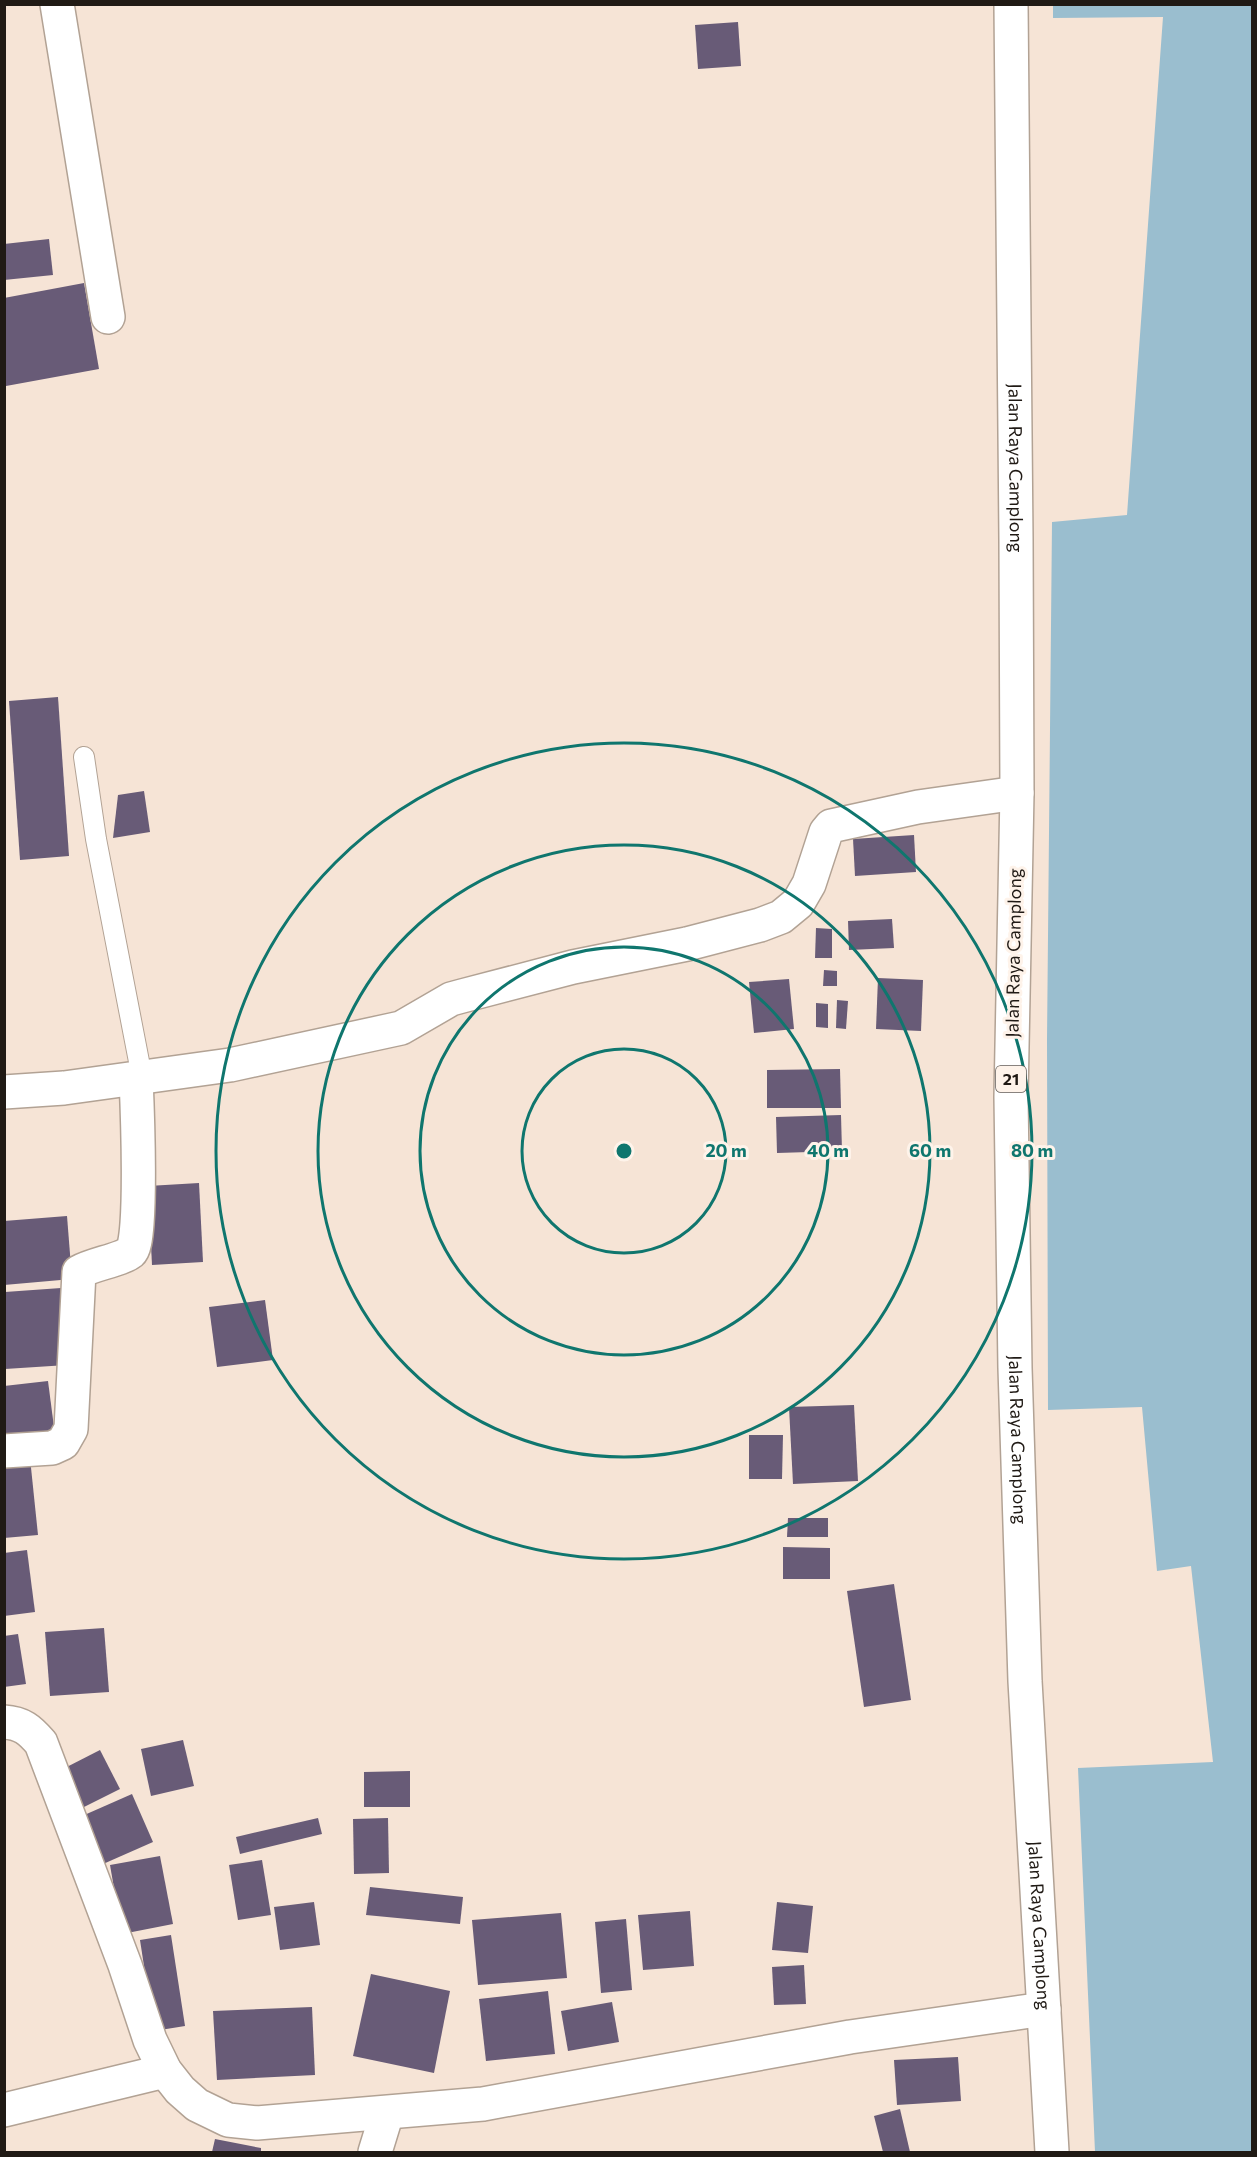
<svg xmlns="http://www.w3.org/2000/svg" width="1257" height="2157" font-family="Commissioner,sans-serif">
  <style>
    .water { fill: #9abecf }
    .building { fill: #685b77 }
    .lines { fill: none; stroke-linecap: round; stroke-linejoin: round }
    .service-casing { stroke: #b2a294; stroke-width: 22 }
    .minor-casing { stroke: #b2a294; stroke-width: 36 }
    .trunk-casing { stroke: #b2a294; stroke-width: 36 }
    .service { stroke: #fff; stroke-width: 20 }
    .minor { stroke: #fff; stroke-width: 33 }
    .trunk { stroke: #fff; stroke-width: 33 }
    .ring { fill: none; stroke: #0f766e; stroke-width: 3 }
    .labels { text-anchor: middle; stroke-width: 6; stroke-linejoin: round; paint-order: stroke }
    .shield { fill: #fef3ea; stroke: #635b55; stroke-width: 1.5 }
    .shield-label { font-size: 16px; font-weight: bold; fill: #201a15 }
    .street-label { font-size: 18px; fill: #201a15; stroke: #fef3ea }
    .centre { fill: #0f766e; stroke: #fef3ea; stroke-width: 3 }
    .ring-label { font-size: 18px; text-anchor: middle; font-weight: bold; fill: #0f766e; stroke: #fef3ea; stroke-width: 6; stroke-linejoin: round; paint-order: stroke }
  </style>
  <rect width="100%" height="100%" fill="#f6e4d6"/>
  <polygon class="water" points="1053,5 1252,5 1252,2152 1095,2152 1078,1768 1213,1762 1191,1566 1157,1571 1142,1407 1048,1410 1047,1040 1052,522 1127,515 1163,17 1053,18"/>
  <g class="building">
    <polygon points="738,22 741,66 698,69 695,25"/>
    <polygon points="49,239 53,275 4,280 4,244"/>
    <polygon points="84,283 99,369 6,386 4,298"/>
    <polygon points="58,697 69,856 20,860 9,701"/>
    <polygon points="144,791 150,832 113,838 118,795"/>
    <polygon points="914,835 916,872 855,876 853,839"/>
    <polygon points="892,919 894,948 849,950 848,921"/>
    <polygon points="816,928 832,929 832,958 815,958"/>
    <polygon points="824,970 837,971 837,986 823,986"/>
    <polygon points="878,978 923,980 921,1031 876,1029"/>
    <polygon points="789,979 794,1029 754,1033 749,982"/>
    <polygon points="837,1000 848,1001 846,1029 836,1028"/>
    <polygon points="816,1003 828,1004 828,1028 816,1027"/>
    <polygon points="840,1069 841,1108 767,1108 767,1070"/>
    <polygon points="841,1115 842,1151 777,1153 776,1117"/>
    <polygon points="199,1183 203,1262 152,1265 148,1186"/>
    <polygon points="67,1216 72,1279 4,1285 4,1221"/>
    <polygon points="61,1288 67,1365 5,1369 5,1292"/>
    <polygon points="265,1300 273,1360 217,1367 209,1307"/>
    <polygon points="48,1381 55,1435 4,1440 4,1386"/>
    <polygon points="854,1405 858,1481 793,1484 789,1407"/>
    <polygon points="749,1435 783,1435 782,1479 749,1479"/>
    <polygon points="30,1458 38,1535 4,1538 4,1460"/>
    <polygon points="788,1518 828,1518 828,1537 787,1537"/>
    <polygon points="783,1547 830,1548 830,1579 783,1579"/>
    <polygon points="27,1550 35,1612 4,1616 4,1553"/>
    <polygon points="894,1584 911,1700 864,1707 847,1591"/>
    <polygon points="104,1628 109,1692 50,1696 45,1632"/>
    <polygon points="18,1634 26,1684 4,1687 4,1636"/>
    <polygon points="183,1740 194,1786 151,1796 141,1749"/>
    <polygon points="100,1750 120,1789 74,1812 55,1773"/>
    <polygon points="410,1771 410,1807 364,1807 364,1772"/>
    <polygon points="132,1794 153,1842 94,1868 73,1820"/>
    <polygon points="318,1818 322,1834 240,1854 236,1837"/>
    <polygon points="388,1818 389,1873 354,1874 353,1819"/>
    <polygon points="160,1856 173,1924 122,1934 110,1865"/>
    <polygon points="262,1860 271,1915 238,1920 229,1865"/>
    <polygon points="370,1887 463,1897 460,1924 366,1915"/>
    <polygon points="314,1902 320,1945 280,1950 274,1907"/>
    <polygon points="777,1902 813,1906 808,1953 772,1950"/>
    <polygon points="690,1911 694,1966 643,1970 638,1915"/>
    <polygon points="561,1913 567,1978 478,1985 472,1920"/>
    <polygon points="626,1919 632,1990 601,1993 595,1922"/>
    <polygon points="171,1935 185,2026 154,2031 140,1940"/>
    <polygon points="804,1965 806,2004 774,2005 772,1967"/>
    <polygon points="371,1974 450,1991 434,2073 353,2056"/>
    <polygon points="548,1991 555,2054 486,2061 479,1999"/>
    <polygon points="612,2002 619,2042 568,2051 561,2011"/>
    <polygon points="312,2007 315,2075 217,2080 213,2011"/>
    <polygon points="958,2057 961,2101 897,2105 894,2060"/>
    <polygon points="900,2109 910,2152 883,2152 874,2116"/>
    <polygon points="215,2139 261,2148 261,2152 212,2152"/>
  </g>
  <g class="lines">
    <defs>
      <polyline id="service" points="84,757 96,839 142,1077"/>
      <g id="minor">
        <polyline points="57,4 108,317"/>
        <polyline points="4,1092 64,1088 230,1065 401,1028 451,999 462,996 573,967 687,944 760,925 781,917 798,903 809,884 826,832 831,826 918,807 1017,793"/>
        <path d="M4,1451L52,1448L63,1443L71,1429L79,1272C93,1264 121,1260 131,1252C143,1242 137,1101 136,1078"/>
        <path d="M4,1722C22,1723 30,1730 41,1743L125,1965L150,2040L165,2071L180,2090L197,2105L228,2120L257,2123L483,2104L850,2037L1044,2009"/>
        <polyline points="4,2110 165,2071"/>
        <polyline points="375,2152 387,2113"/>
      </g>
      <g id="trunk">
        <path id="s1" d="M1011,4L1016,540L1017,793L1011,1097L1015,1368L1025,1681L1052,2152"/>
      </g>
    </defs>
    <use href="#service" class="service-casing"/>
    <use href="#minor" class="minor-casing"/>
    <use href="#trunk" class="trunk-casing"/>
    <use href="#service" class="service"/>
    <use href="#minor" class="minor"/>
    <use href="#trunk" class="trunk"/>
  </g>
  <g class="ring">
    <circle cx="624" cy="1151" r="102"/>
    <circle cx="624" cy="1151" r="204"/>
    <circle cx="624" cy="1151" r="306"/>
    <circle cx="624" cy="1151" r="408"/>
  </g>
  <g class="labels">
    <rect class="shield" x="996" y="1066" width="30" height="26" rx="4.5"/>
    <g class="shield-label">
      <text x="1011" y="1085">21</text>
    </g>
    <g class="street-label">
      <text dy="6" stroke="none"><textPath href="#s1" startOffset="464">Jalan Raya Camplong</textPath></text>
      <text transform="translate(1014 953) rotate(-89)" y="6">Jalan Raya Camplong</text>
      <text dy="6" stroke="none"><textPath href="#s1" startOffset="1436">Jalan Raya Camplong</textPath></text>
      <text dy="6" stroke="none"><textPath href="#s1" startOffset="1922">Jalan Raya Camplong</textPath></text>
    </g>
  </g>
  <circle cx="624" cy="1151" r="9" class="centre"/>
  <g class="ring-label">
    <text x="726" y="1157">20 m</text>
    <text x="828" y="1157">40 m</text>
    <text x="930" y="1157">60 m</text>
    <text x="1032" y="1157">80 m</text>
  </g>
  <rect width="1257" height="2157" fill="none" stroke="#201a15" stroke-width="12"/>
</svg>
